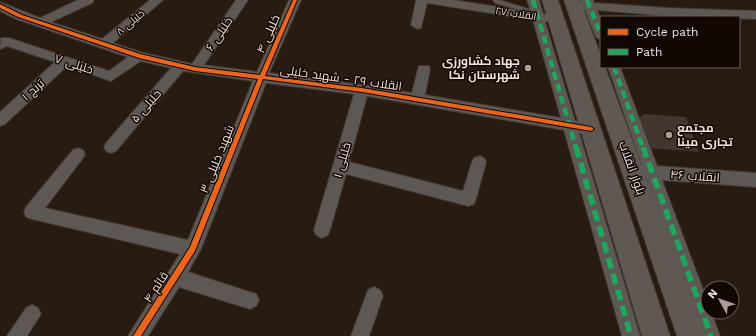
<svg xmlns="http://www.w3.org/2000/svg" width="756" height="336" font-family="'Work Sans',Cairo,sans-serif">
  <style>
    .building { fill: #433631 }
    .lines { fill: none; stroke-linecap: round; stroke-linejoin: round }
    .lane-casing { stroke: #43382f; stroke-width: 2 }
    .street-casing { stroke: #43382f; stroke-width: 2 }
    .primary-casing { stroke: #43382f; stroke-width: 2 }
    .lane { fill: #5d5854; fill-rule: evenodd }
    .street { fill: #5d5854; fill-rule: evenodd }
    .primary { fill: #605852; fill-rule: evenodd }
    .quiet-far1 { stroke: #20a55d; stroke-width: 4.5; stroke-dasharray: 8 4.5; stroke-linecap: butt }
    .quiet { stroke: #20a55d; stroke-width: 5.5; stroke-dasharray: 11 5.5; stroke-linecap: butt }
    .cycleway-casing { stroke: #110703; stroke-width: 2 }
    .cycleway { fill: #eb651d; fill-rule: evenodd }
    .poi-dot { fill: #ad9c93; stroke: #110703; stroke-width: 1.5 }
    .labels { text-anchor: middle; stroke-width: 3; stroke-linejoin: round; paint-order: stroke }
    .far-street-label { font-size: 10px; fill: #f4e2d8; stroke: #110703 }
    .street-label { font-size: 12px; fill: #f4e2d8; stroke: #110703 }
    .poi-label { font-size: 12px; font-weight: bold; fill: #f4e2d8; stroke: #110703; text-anchor: end }
  </style>
  <rect width="100%" height="100%" fill="#281b12"/>
  <polygon class="building" points="644,114 686,117 699,152 650,148 640,122 640,117"/>
  <g class="lines">
    <defs>
      <polygon id="lane" points="493,0 499,0 542,13 543,14 540,16 538,15 495,3"/>
      <g id="street">
        <polygon points="78,0 94,0 92,3 51,22 102,39 150,0 163,0 113,43 140,52 192,64 236,0 248,0 204,65 257,72 289,0 301,0 269,73 362,85 412,93 418,69 419,66 429,66 430,69 425,95 561,118 533,20 427,3 421,28 417,29 411,25 416,0 453,0 531,12 527,0 539,0 543,14 550,15 552,18 550,21 545,22 575,121 596,125 598,129 596,133 591,135 579,133 640,336 622,336 564,130 367,96 349,162 463,191 472,162 474,158 479,156 484,158 486,162 476,199 474,204 468,206 346,174 330,230 328,235 322,238 316,235 314,230 354,94 266,83 201,249 188,272 256,294 259,300 256,306 250,309 179,287 148,336 128,336 180,254 32,219 26,217 24,212 26,207 73,150 78,148 83,150 85,154 83,158 45,208 188,240 253,81 183,71 116,151 111,153 106,151 104,147 106,143 171,68 141,61 111,81 67,66 5,124 0,126 0,112 55,62 7,46 0,49 1,38 9,38 109,71 128,57 16,19 0,11 0,2 40,18"/>
        <polygon points="581,0 593,0 594,3 668,8 756,11 756,19 668,16 597,10 601,20 601,39 597,38 595,35 585,10 570,8 568,5 574,1 582,2"/>
        <polygon points="608,67 620,67 657,166 756,173 756,187 662,180 708,303 708,312 711,312 720,336 702,336 647,179 638,177 635,172 638,167 642,166"/>
        <polygon points="374,287 380,290 383,296 369,336 351,336 368,290"/>
        <polygon points="32,305 38,308 41,314 27,336 7,336 26,308"/>
      </g>
      <g id="primary">
        <polygon points="542,0 558,0 670,336 642,336"/>
        <polygon points="564,0 580,0 601,56 601,67 605,67 705,336 677,336"/>
      </g>
    </defs>
    <use href="#lane" class="lane-casing"/>
    <use href="#street" class="street-casing"/>
    <use href="#primary" class="primary-casing"/>
    <use href="#lane" class="lane"/>
    <use href="#street" class="street"/>
    <use href="#primary" class="primary"/>
    <g class="quiet-far1">
      <polyline points="533,0 576,148"/>
      <polyline points="587,0 601,35"/>
      <polyline points="614,67 643,148"/>
    </g>
    <g class="quiet">
      <polyline points="576,147 631,336"/>
      <polyline points="643,147 711,336"/>
    </g>
    <defs>
      <polygon id="cycleway" points="293,0 297,0 265,76 362,88 591,127 594,129 591,131 362,92 263,79 195,251 141,336 133,336 190,247 258,79 195,71 139,58 18,17 0,8 0,4 22,15 140,54 195,67 260,75"/>
    </defs>
    <use href="#cycleway" class="cycleway-casing"/>
    <use href="#cycleway" class="cycleway"/>
  </g>
  <g class="poi-dot">
    <circle cx="528" cy="68" r="4"/>
    <circle cx="669" cy="135" r="4"/>
  </g>
  <g class="labels">
    <g class="far-street-label">
      <text transform="translate(516 13) rotate(9)" y="4">انقلاب ۲۷</text>
      <text transform="translate(130 22) rotate(-40)" y="4">خلیلی ۸</text>
    </g>
    <g class="street-label">
      <text transform="translate(219 34) rotate(-56)" y="4">خلیلی ۶</text>
      <text transform="translate(268 34) rotate(-66)" y="4">خلیلی ۴</text>
      <text transform="translate(74 64) rotate(18)" y="4">خلیلی ۷</text>
      <text transform="translate(341 78) rotate(8)" y="4">انقلاب ۲۹ - شهید خلیلی</text>
      <text transform="translate(33 90) rotate(-42)" y="4">ترنج ۱</text>
      <text transform="translate(146 106) rotate(-49)" y="4">خلیلی ۵</text>
      <text transform="translate(217 159) rotate(-68)" y="4">شهید خلیلی ۳</text>
      <text transform="translate(342 160) rotate(-74)" y="4">خلیلی ۱</text>
      <text transform="translate(632 168) rotate(70)" y="4">بلوار انقلاب</text>
      <text transform="translate(695 176) rotate(4)" y="4">انقلاب ۴۶</text>
      <text transform="translate(156 287) rotate(-57)" y="4">قائم ۴</text>
    </g>
    <g class="poi-label">
      <text x="520" y="65">جهاد کشاورزی<tspan x="520" dy="14">شهرستان نکا</tspan></text>
      <text x="677" y="132" text-anchor="start">مجتمع<tspan x="677" dy="14">تجاری مینا</tspan></text>
    </g>
  </g>
  <rect x="600" y="16" width="140" height="52" fill="#110703" stroke="#6c5f58"/>
  <rect x="608" y="29" width="20" height="6" fill="#eb651d" stroke="#6c5f58"/>
  <text x="636" y="36" font-size="12" fill="#f4e2d8">Cycle path</text>
  <rect x="608" y="49" width="20" height="6" fill="#20a55d" stroke="#6c5f58"/>
  <text x="636" y="56" font-size="12" fill="#f4e2d8">Path</text>
  <g transform="translate(720 300) rotate(310)"><circle r="19" fill="#110703" stroke="#6c5f58"/>
  <path d="M0-3L7 15L0 10L-7 15Z" fill="#ad9c93"/>
  <text y="-6" font-size="11" font-weight="bold" text-anchor="middle" fill="#f4e2d8">N</text>
  </g>
</svg>
